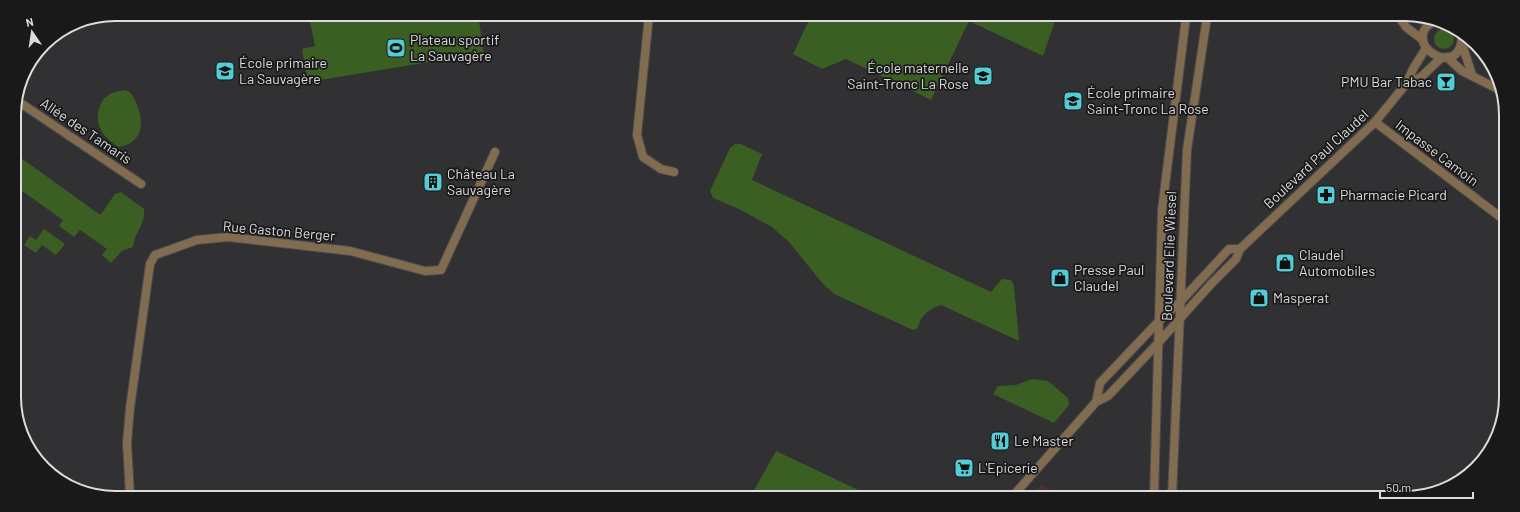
<svg xmlns="http://www.w3.org/2000/svg" width="1520" height="512" font-family="Barlow,sans-serif">
  <style>
    .commercial { fill: #473234 }
    .green { fill: #3b5e23 }
    .lines { fill: none; stroke-linecap: round; stroke-linejoin: round }
    .minor-casing { stroke: #4c4c4e; stroke-width: 10 }
    .tertiary-casing { stroke: #4c4c4e; stroke-width: 10 }
    .minor { stroke: #826c50; stroke-width: 8 }
    .tertiary { stroke: #826c50; stroke-width: 8 }
    .labels { text-anchor: middle; stroke-width: 3.5; stroke-linejoin: round; paint-order: stroke }
    .poi-label { font-size: 14px; fill: #dcdcde; stroke: #19191a; text-anchor: start }
    .street-label { font-size: 14px; fill: #dcdcde; stroke: #19191a }
    .rim { fill: none; stroke: #dcdcde; stroke-width: 2 }
  </style>
  <rect width="100%" height="100%" fill="#313033"/>
  <polygon class="commercial" points="1041,485 1066,497 1031,497"/>
  <g class="green">
    <polygon points="319,15 478,15 484,53 308,82 302,49 315,46 309,17"/>
    <polygon points="811,16 1059,17 1056,18 1043,56 969,21 931,100 846,59 822,69 793,54"/>
    <circle cx="1444" cy="39" r="10"/>
    <path d="M125,90L130,92C144,111 149,142 119,147C105,139 94,126 99,109C100,104 103,99 107,96C112,92 119,91 125,90Z"/>
    <path d="M735,144H741L762,154L752,180L991,292L1002,279L1011,280L1014,286L1019,341L941,305C927,310 922,315 917,329L913,330L834,294L823,284L789,242L772,227L739,209L713,198L710,191L730,148Z"/>
    <path d="M14,153L99,214H101L115,194L121,192L144,209C146,224 134,233 133,247L122,251L111,263L102,255L107,249L80,230L74,237L59,226L63,220L15,186Z"/>
    <polygon points="44,229 65,244 56,255 42,245 36,253 24,245 30,236 36,240"/>
    <polygon points="1032,379 1048,381 1068,398 1069,405 1054,423 993,394 998,386 1016,385"/>
    <polygon points="776,451 871,496 751,496"/>
  </g>
  <g class="lines">
    <defs>
      <g id="minor">
        <polyline points="649,15 637,135 643,157 661,169 674,172"/>
        <polyline points="1399,17 1406,27 1423,40"/>
        <polyline points="1414,17 1431,23"/>
        <polyline points="1462,44 1472,75"/>
        <polyline points="1447,57 1462,71 1502,91"/>
        <polyline points="16,100 141,184"/>
        <polyline points="1375,122 1503,219"/>
        <polyline points="1096,402 1100,383 1159,321"/>
        <polyline points="130,495 127,443 130,408 150,264 155,255 197,240 228,237 350,251 425,271 441,270 495,152"/>
        <polyline points="1012,497 1096,402 1108,396 1159,342"/>
      </g>
      <g id="tertiary">
        <path d="M1436,20C1395,41 1460,83 1462,37"/>
        <polyline points="1406,84 1421,77 1441,58"/>
        <polyline points="1159,321 1180,302 1229,249 1240,249"/>
        <polyline points="1159,342 1211,284 1236,259 1240,249 1375,122 1406,84 1413,69 1426,48"/>
        <polyline points="1154,497 1162,210 1186,17"/>
        <polyline points="1172,497 1187,150 1207,17"/>
      </g>
    </defs>
    <use href="#minor" class="minor-casing"/>
    <use href="#tertiary" class="tertiary-casing"/>
    <use href="#minor" class="minor"/>
    <use href="#tertiary" class="tertiary"/>
  </g>
  <defs>
    <symbol id="stadium-square" viewBox="-11 -11 22 22"><rect x="-9" y="-9" width="18" height="18" rx="4" fill="#52ccd5" stroke="#19191a"/><path d="M0-5a6.5 5 0 1 0 0 10a6.5 5 0 1 0 0-10ZM-3.5-1.8h7v3.6h-7Z" fill="#111"/></symbol>
    <symbol id="school-square" viewBox="-11 -11 22 22"><rect x="-9" y="-9" width="18" height="18" rx="4" fill="#52ccd5" stroke="#19191a"/><path d="M0-5L7-2L0 1L-7-2ZM-4 1L0 2.5L4 1V4Q0 6-4 4Z" fill="#111"/></symbol>
    <symbol id="bar-square" viewBox="-11 -11 22 22"><rect x="-9" y="-9" width="18" height="18" rx="4" fill="#52ccd5" stroke="#19191a"/><path d="M-6-5H6L.8 .8V4.5H3.5V6h-7V4.5H-.8V.8Z" fill="#111"/></symbol>
    <symbol id="building-square" viewBox="-11 -11 22 22"><rect x="-9" y="-9" width="18" height="18" rx="4" fill="#52ccd5" stroke="#19191a"/><path d="M-4-6H4V6H1V3H-1V6H-4ZM-2.5-4.3h1.7v1.8h-1.7ZM.8-4.3h1.7v1.8H.8ZM-2.5-1h1.7V.8h-1.7ZM.8-1h1.7V.8H.8Z" fill="#111"/></symbol>
    <symbol id="pharmacy-square" viewBox="-11 -11 22 22"><rect x="-9" y="-9" width="18" height="18" rx="4" fill="#52ccd5" stroke="#19191a"/><path d="M-2-6h4v4h4v4h-4v4h-4v-4h-4v-4h4Z" fill="#111"/></symbol>
    <symbol id="shop-square" viewBox="-11 -11 22 22"><rect x="-9" y="-9" width="18" height="18" rx="4" fill="#52ccd5" stroke="#19191a"/><path d="M-5-2.5h2.3a2.7 3.5 0 0 1 5.4 0H5L5.5 6h-11ZM-1.5-2.5h3a1.5 2.3 0 0 0-3 0Z" fill="#111"/></symbol>
    <symbol id="restaurant-square" viewBox="-11 -11 22 22"><rect x="-9" y="-9" width="18" height="18" rx="4" fill="#52ccd5" stroke="#19191a"/><path d="M-5-6h1v4h1v-4h1v4h1v-4h1v5L-1.5 .5V6h-2V.5L-5-1ZM5-6V6H3V1.5H1.5Q1.5-4 5-6Z" fill="#111"/></symbol>
    <symbol id="supermarket-square" viewBox="-11 -11 22 22"><rect x="-9" y="-9" width="18" height="18" rx="4" fill="#52ccd5" stroke="#19191a"/><path d="M-6-5.5h2.5l.6 2H6L4.5 2H-2.5L-4.4-4H-6ZM-1.5 3.2a1.3 1.3 0 1 0 .1 0ZM3 3.2a1.3 1.3 0 1 0 .1 0Z" fill="#111"/></symbol>
  </defs>
  <g fill-rule="evenodd">
    <use href="#stadium-square" x="385" y="37" width="22" height="22"/>
    <use href="#school-square" x="214" y="60" width="22" height="22"/>
    <use href="#school-square" x="972" y="65" width="22" height="22"/>
    <use href="#bar-square" x="1435" y="71" width="22" height="22"/>
    <use href="#school-square" x="1062" y="90" width="22" height="22"/>
    <use href="#building-square" x="422" y="171" width="22" height="22"/>
    <use href="#pharmacy-square" x="1315" y="184" width="22" height="22"/>
    <use href="#shop-square" x="1274" y="252" width="22" height="22"/>
    <use href="#shop-square" x="1049" y="267" width="22" height="22"/>
    <use href="#shop-square" x="1248" y="287" width="22" height="22"/>
    <use href="#restaurant-square" x="989" y="430" width="22" height="22"/>
    <use href="#supermarket-square" x="953" y="457" width="22" height="22"/>
  </g>
  <g class="labels">
    <g class="poi-label">
      <text x="410" y="45">Plateau sportif<tspan x="410" dy="16">La Sauvagère</tspan></text>
      <text x="239" y="68">École primaire<tspan x="239" dy="16">La Sauvagère</tspan></text>
      <text x="969" y="73" text-anchor="end">École maternelle<tspan x="969" dy="16">Saint-Tronc La Rose</tspan></text>
      <text x="1432" y="87" text-anchor="end">PMU Bar Tabac</text>
      <text x="1087" y="98">École primaire<tspan x="1087" dy="16">Saint-Tronc La Rose</tspan></text>
      <text x="447" y="179">Château La<tspan x="447" dy="16">Sauvagère</tspan></text>
      <text x="1340" y="200">Pharmacie Picard</text>
      <text x="1299" y="260">Claudel<tspan x="1299" dy="16">Automobiles</tspan></text>
      <text x="1074" y="275">Presse Paul<tspan x="1074" dy="16">Claudel</tspan></text>
      <text x="1273" y="303">Masperat</text>
      <text x="1014" y="446">Le Master</text>
      <text x="978" y="473">L'Epicerie</text>
    </g>
    <g class="street-label">
      <text transform="translate(86 131) rotate(34)" y="5">Allée des Tamaris</text>
      <text transform="translate(1437 153) rotate(37)" y="5">Impasse Camoin</text>
      <text transform="translate(1316 159) rotate(-43)" y="5">Boulevard Paul Claudel</text>
      <text transform="translate(279 231) rotate(5)" y="5">Rue Gaston Berger</text>
      <text transform="translate(1169 256) rotate(-88)" y="5">Boulevard Elie Wiesel</text>
    </g>
  </g>
  <path d="M0 0H1520V512H0ZM115 21H1405A94 94 0 0 1 1499 115V397A94 94 0 0 1 1405 491H115A94 94 0 0 1 21 397V115A94 94 0 0 1 115 21Z" fill="#19191a" fill-rule="evenodd"/>
  <path class="rim" d="M115 21H1405A94 94 0 0 1 1499 115V397A94 94 0 0 1 1405 491H115A94 94 0 0 1 21 397V115A94 94 0 0 1 115 21Z"/>
  <g transform="translate(32 32) rotate(347)" stroke="#19191a" stroke-width="3" paint-order="stroke">
  <path d="M0-3L7 15L0 10L-7 15Z" fill="#dcdcde"/>
  <text y="-6" font-size="11" font-weight="bold" text-anchor="middle" fill="#dcdcde">N</text>
  </g>
  <path d="M1380 492v6h93v-6" fill="none" stroke="#dcdcde" stroke-width="2"/>
  <text x="1386" y="492" font-size="12" fill="#dcdcde" stroke="#19191a" stroke-width="3" paint-order="stroke">50 m</text>
</svg>
